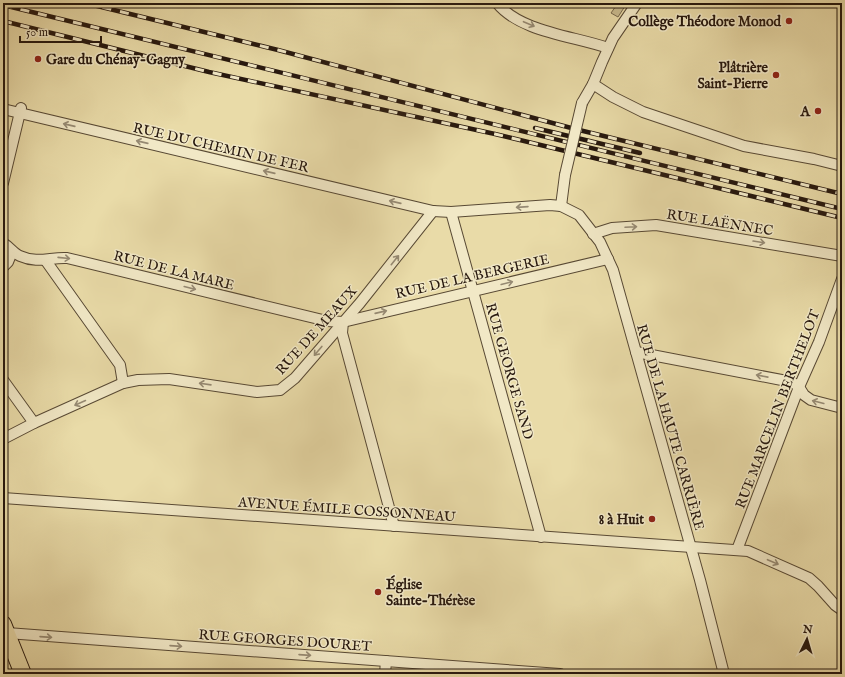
<svg xmlns="http://www.w3.org/2000/svg" width="845" height="677" font-family="'IM FELL English',serif">
  <style>
    .green { fill: #c8ba8e; stroke: #78694e }
    .lines { fill: none; stroke-linecap: round; stroke-linejoin: round }
    .street-casing { stroke: #584934; stroke-width: 12 }
    .primary-casing { stroke: #27180e; stroke-width: 18 }
    .street { stroke: #f1e8c6; stroke-width: 10 }
    .primary { stroke: #e9dba8; stroke-width: 16 }
    .rail-casing { stroke: #27180e; stroke-width: 4.5 }
    .rail { stroke: #f1e8c6; stroke-width: 3; stroke-dasharray: 9; stroke-linecap: butt }
    .street-bridge-casing { stroke: #584934; stroke-width: 12; stroke-linecap: butt }
    .street-bridge { stroke: #f1e8c6; stroke-width: 10 }
    .oneway { stroke: #968a73 }
    .poi-dot { fill: #8f2418; stroke: #f1e8c6; stroke-width: 1.5 }
    .labels { text-anchor: middle; stroke-width: 3; stroke-linejoin: round; paint-order: stroke }
    .poi-label { font-size: 14px; font-weight: bold; fill: #27180e; stroke: #f1e8c6; text-anchor: end }
    .street-label { font-size: 14px; fill: #27180e; stroke: #f1e8c6 }
  </style>
  <rect width="100%" height="100%" fill="#e9dba8"/>
  <filter id="stains"><feTurbulence type="fractalNoise" baseFrequency=".005" numOctaves="4"/><feColorMatrix values="0 0 0 0 .2 0 0 0 0 .09 0 0 0 0 .02 0 0 0 .5 -.17"/></filter>
  <radialGradient id="worn" r=".72"><stop offset=".6" stop-color="#630" stop-opacity="0"/><stop offset="1" stop-color="#630" stop-opacity=".3"/></radialGradient>
  <polygon class="green" points="618,3 627,3 618,17 611,13"/>
  <g class="lines">
    <defs>
      <g id="street">
        <path d="M497,3C520,32 574,36 608,48"/>
        <polyline points="593,84 613,97 643,112 744,146 814,159 842,166"/>
        <polyline points="582,103 593,84 602,62 613,38 637,3"/>
        <polyline points="3,109 433,211 451,212 550,205 561,206 579,215 600,242 613,270 700,580 724,674"/>
        <polyline points="3,183 21,108"/>
        <polyline points="561,206 565,175"/>
        <polyline points="451,212 541,537"/>
        <polyline points="593,234 612,228 656,225 842,256"/>
        <path d="M3,243C10,247 13,253 20,256C38,264 50,257 67,258L327,321L343,322L608,259"/>
        <polyline points="46,261 120,365 123,383"/>
        <polyline points="3,267 8,262 12,252"/>
        <polyline points="343,322 342,333 345,344 394,526"/>
        <polyline points="636,352 792,382 799,387 804,395 811,400 842,408"/>
        <polyline points="3,380 34,423"/>
        <polyline points="3,439 34,423 123,383 138,380 169,379 257,392 280,390 295,378 360,303 433,211"/>
        <polyline points="3,498 748,551 809,578 818,586 835,605 842,610"/>
        <polyline points="737,550 799,387 819,342 842,279"/>
        <polyline points="7,633 560,674"/>
        <polyline points="385,674 386,661"/>
      </g>
      <polyline id="primary" points="3,624 23,674"/>
    </defs>
    <use href="#street" class="street-casing"/>
    <use href="#primary" class="primary-casing"/>
    <use href="#street" class="street"/>
    <use href="#primary" class="primary"/>
    <defs>
      <g id="rail">
        <polyline points="85,3 278,50 575,129 842,194"/>
        <polyline points="3,5 842,209"/>
        <polyline points="3,21 209,72 495,134 842,218"/>
        <polyline points="535,128 640,153"/>
      </g>
    </defs>
    <use href="#rail" class="rail-casing"/>
    <use href="#rail" class="rail"/>
    <defs>
      <polyline id="street-bridge" points="565,175 582,103"/>
    </defs>
    <use href="#street-bridge" class="street-bridge-casing"/>
    <use href="#street-bridge" class="street-bridge"/>
  </g>
  <defs><path id="oneway-shaft" d="M-6 0H5M1.5-3L5.5 0L1.5 3" fill="none" stroke-width="1.6" stroke-linecap="round" stroke-linejoin="round"/></defs>
  <g class="oneway">
    <use href="#oneway-shaft" transform="translate(529 24) rotate(23)"/>
    <use href="#oneway-shaft" transform="translate(69 125) rotate(-167)"/>
    <use href="#oneway-shaft" transform="translate(142 142) rotate(-167)"/>
    <use href="#oneway-shaft" transform="translate(269 172) rotate(-167)"/>
    <use href="#oneway-shaft" transform="translate(395 202) rotate(-167)"/>
    <use href="#oneway-shaft" transform="translate(522 207) rotate(176)"/>
    <use href="#oneway-shaft" transform="translate(631 227) rotate(-3)"/>
    <use href="#oneway-shaft" transform="translate(759 242) rotate(9)"/>
    <use href="#oneway-shaft" transform="translate(64 258) rotate(6)"/>
    <use href="#oneway-shaft" transform="translate(395 260) rotate(-51)"/>
    <use href="#oneway-shaft" transform="translate(507 283) rotate(-14)"/>
    <use href="#oneway-shaft" transform="translate(190 288) rotate(14)"/>
    <use href="#oneway-shaft" transform="translate(381 312) rotate(-13)"/>
    <use href="#oneway-shaft" transform="translate(318 351) rotate(130)"/>
    <use href="#oneway-shaft" transform="translate(762 376) rotate(-169)"/>
    <use href="#oneway-shaft" transform="translate(205 384) rotate(-172)"/>
    <use href="#oneway-shaft" transform="translate(818 402) rotate(-166)"/>
    <use href="#oneway-shaft" transform="translate(80 403) rotate(156)"/>
    <use href="#oneway-shaft" transform="translate(773 562) rotate(23)"/>
    <use href="#oneway-shaft" transform="translate(46 637) rotate(4)"/>
    <use href="#oneway-shaft" transform="translate(176 646) rotate(4)"/>
    <use href="#oneway-shaft" transform="translate(305 655) rotate(4)"/>
  </g>
  <g class="poi-dot">
    <circle cx="789" cy="21" r="4"/>
    <circle cx="38" cy="59" r="4"/>
    <circle cx="776" cy="75" r="4"/>
    <circle cx="818" cy="111" r="4"/>
    <circle cx="652" cy="519" r="4"/>
    <circle cx="378" cy="592" r="4"/>
  </g>
  <g class="labels">
    <g class="poi-label">
      <text x="781" y="26">Collège Théodore Monod</text>
      <text x="46" y="64" text-anchor="start">Gare du Chénay-Gagny</text>
      <text x="768" y="72">Plâtrière<tspan x="768" dy="16">Saint-Pierre</tspan></text>
      <text x="810" y="116">A</text>
      <text x="644" y="524">8 à Huit</text>
      <text x="386" y="589" text-anchor="start">Église<tspan x="386" dy="16">Sainte-Thérèse</tspan></text>
    </g>
    <g class="street-label">
      <text transform="translate(221 147) rotate(13)" y="5">RUE DU CHEMIN DE FER</text>
      <text transform="translate(720 222) rotate(9)" y="5">RUE LAËNNEC</text>
      <text transform="translate(174 270) rotate(14)" y="5">RUE DE LA MARE</text>
      <text transform="translate(472 276) rotate(-13)" y="5">RUE DE LA BERGERIE</text>
      <text transform="translate(316 330) rotate(-48)" y="5">RUE DE MEAUX</text>
      <text transform="translate(510 371) rotate(74)" y="5">RUE GEORGE SAND</text>
      <text transform="translate(777 409) rotate(-69)" y="5">RUE MARCELIN BERTHELOT</text>
      <text transform="translate(671 427) rotate(74)" y="5">RUE DE LA HAUTE CARRIÈRE</text>
      <text transform="translate(347 509) rotate(4)" y="5">AVENUE ÉMILE COSSONNEAU</text>
      <text transform="translate(285 640) rotate(4)" y="5">RUE GEORGES DOURET</text>
    </g>
  </g>
  <rect width="845" height="677" fill="none" stroke="#e9dba8" stroke-width="16"/>
  <rect x="4" y="4" width="837" height="669" fill="none" stroke="#27180e" stroke-width="2"/>
  <rect x="8" y="8" width="829" height="661" fill="none" stroke="#27180e"/>
  <g transform="translate(807 639) rotate(5)" stroke="#f1e8c6" stroke-width="3" paint-order="stroke">
  <path d="M0-3L7 15L0 10L-7 15Z" fill="#27180e"/>
  <text y="-6" font-size="11" font-weight="bold" text-anchor="middle" fill="#27180e">N</text>
  </g>
  <path d="M20 36v6h81v-6" fill="none" stroke="#27180e" stroke-width="2"/>
  <text x="26" y="36" font-size="12" fill="#27180e" stroke="#f1e8c6" stroke-width="3" paint-order="stroke">50 m</text>
  <rect width="100%" height="100%" filter="url(#stains)"/>
  <rect width="100%" height="100%" fill="url(#worn)"/>
</svg>
